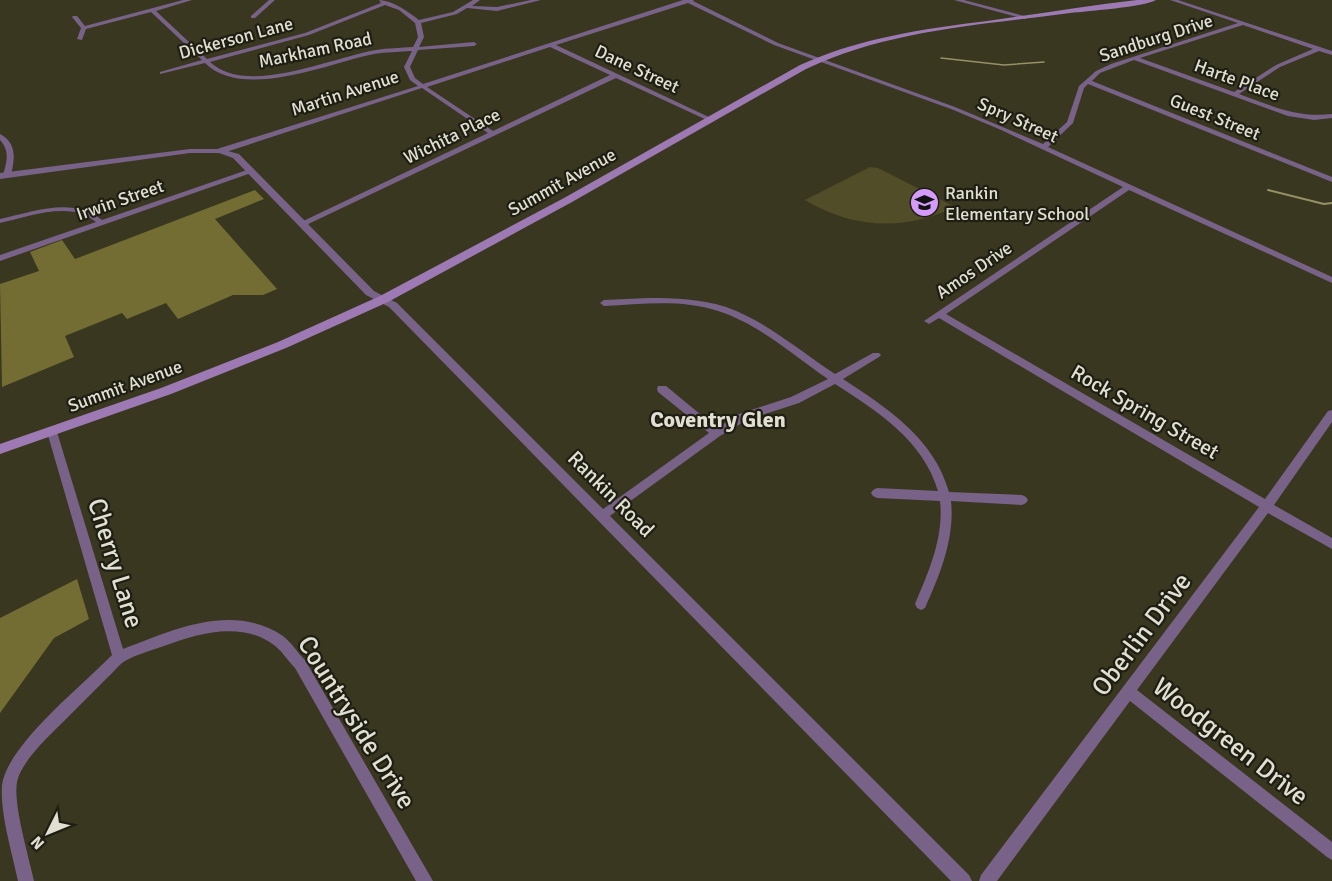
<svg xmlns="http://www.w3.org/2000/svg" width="1332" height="881" font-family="Signika,sans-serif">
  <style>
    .green { fill: #514d28 }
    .forest { fill: #736d34 }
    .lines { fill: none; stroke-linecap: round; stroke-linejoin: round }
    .stream-far1 { stroke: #969166; stroke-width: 1.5 }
    .stream { stroke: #969166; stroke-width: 2 }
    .minor { fill: #786287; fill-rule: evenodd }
    .tertiary { fill: #786287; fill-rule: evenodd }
    .secondary { fill: #9d7ab4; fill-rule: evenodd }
    .labels { text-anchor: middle; stroke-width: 4.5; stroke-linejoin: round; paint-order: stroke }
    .far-street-label { font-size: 18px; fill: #e0dfd1; stroke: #1f1e13 }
    .far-poi-label { font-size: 18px; fill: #e0dfd1; stroke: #1f1e13; text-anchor: start }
    .street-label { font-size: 21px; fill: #e0dfd1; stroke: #1f1e13 }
    .neighbourhood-label { font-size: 22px; font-weight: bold; fill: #e0dfd1; stroke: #1f1e13 }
    .near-street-label { font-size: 26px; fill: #e0dfd1; stroke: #1f1e13 }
  </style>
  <rect width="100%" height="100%" fill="#39371f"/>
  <path class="green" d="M870,167L878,168L955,207C905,231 853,229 805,200Z"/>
  <g class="forest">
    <polygon points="255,190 264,199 215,219 277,289 263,295 233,295 178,319 166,303 127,319 122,313 65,336 74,357 2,387 0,284 39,271 30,252 62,240 75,259"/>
    <polygon points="77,579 89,619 54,638 0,713 0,618"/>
  </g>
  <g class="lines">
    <polyline class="stream-far1" points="941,58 1004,65 1044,62"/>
    <polyline class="stream" points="1268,190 1324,204 1332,203"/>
    <g class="minor">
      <path d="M183,0H192L156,11L207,59L305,33L381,3L379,0C394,1 407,11 419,20L453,12L473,0H480L472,6L497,7L531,0H541L497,11L467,8L457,14L421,23L424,37L419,47L474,42L477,44L474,46L418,50L410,67L415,78L423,84L683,0H694L693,1L778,43L955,107L1043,144L1067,122L1079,86L1096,71L1111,64L1238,23L1170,0H1178L1332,51V55L1319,51L1280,67L1239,94C1272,106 1297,118 1332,114V118L1314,120L1288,116L1134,60L1100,73L1092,81L1332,177V182L1088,84L1084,88L1073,123L1048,147L1332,277V283L1129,190L946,314L1265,499L1328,411L1332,410V422L1274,505L1332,538V549L1268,513L1137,690L1332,842V860L1327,857L1130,701L997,881H979L981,875L1259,507L939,318L929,324L924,321L1123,187L999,129L951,109L774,45L688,3L556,45L713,119V121H709L616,78L302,227L298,225L299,223L488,133L422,88L223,153H217V149L418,86L410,80L404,67L412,51C399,52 386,52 374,54C329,63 243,101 205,63L160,74V72L202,60L151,12L86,29L82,40L77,39L81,28L72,17L73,16H77L85,26ZM385,5L399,10L415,23L418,37L413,47C401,48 388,48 376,50C333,57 247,97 210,62L309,35ZM1243,25L1313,49L1276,65L1234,92L1140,58ZM550,47L610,75L493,131L427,87Z"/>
      <polygon points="269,0 275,0 255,18 251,18 251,16"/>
      <path d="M0,134C17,143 15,159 11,175L7,177L3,175C7,162 10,151 0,140Z"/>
      <path d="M247,170L254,172L0,261V255L96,222C70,200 29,217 0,223V219C33,212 73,196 102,220Z"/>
      <path d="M648,298C675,298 701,299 726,307C766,321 800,351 835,374L873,353H879L881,355L879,357L843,379C887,408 934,438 949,492L1022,495L1026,497L1028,500L1026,503L1022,505L951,501C955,538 940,575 925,608L921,610L917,608L915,604C929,571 944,537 940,501L877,498L873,496L871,493L873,490L877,488L938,491C923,440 877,411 835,384L799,403L747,420L720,436L607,518L603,520L599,518L597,515L599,512L709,433L658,392L657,389L658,386H666L717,428L739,414L791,397L828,379C793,355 759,324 718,311C682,299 642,304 604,306L600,303L604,300Z"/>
      <path d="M52,428L56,429L57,432L123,649C173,630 232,602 283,636C291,642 297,652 305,660L433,881H416L295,668C288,661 282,651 274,645C241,621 199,633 164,646C153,650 131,656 122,663C116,668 112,674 106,679C93,692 80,705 67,718C52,733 21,761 17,782C13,805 29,857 34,881H18C12,852 0,814 2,785C7,745 84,684 112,655L47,432L48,429Z"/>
    </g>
    <g class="tertiary">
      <polygon points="954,0 964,0 1028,17 1025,19"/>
      <polygon points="190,149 220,149 239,154 374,291 397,303 969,875 972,881 951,881 389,307 366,295 233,158 219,153 190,153 0,179 0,173"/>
    </g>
    <path class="secondary" d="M1137,0H1156C1144,7 1088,11 1070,13C981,25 888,30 806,69L572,202L388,302L286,348L171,394L0,454V444L161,388L278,342L380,296L564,198L800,65C860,38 922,29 987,21C1037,14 1086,6 1137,0Z"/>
  </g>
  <defs>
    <symbol id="school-disc" viewBox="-11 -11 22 22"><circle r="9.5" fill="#d59bfb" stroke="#1f1e13"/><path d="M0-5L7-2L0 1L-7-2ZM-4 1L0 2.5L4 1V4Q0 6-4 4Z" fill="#111"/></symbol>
  </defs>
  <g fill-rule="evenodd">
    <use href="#school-disc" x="908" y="186" width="33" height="33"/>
  </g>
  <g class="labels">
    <g class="far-street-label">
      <text transform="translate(236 38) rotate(-15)" y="6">Dickerson Lane</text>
      <text transform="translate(1156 38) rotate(-18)" y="6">Sandburg Drive</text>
      <text transform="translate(315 50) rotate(-12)" y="6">Markham Road</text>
      <text transform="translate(637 69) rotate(25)" y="6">Dane Street</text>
      <text transform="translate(1237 80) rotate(20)" y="6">Harte Place</text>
      <text transform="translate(345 93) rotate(-18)" y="6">Martin Avenue</text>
      <text transform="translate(1215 117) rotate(22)" y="6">Guest Street</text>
      <text transform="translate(1018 120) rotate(24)" y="6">Spry Street</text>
      <text transform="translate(452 136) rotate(-26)" y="6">Wichita Place</text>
      <text transform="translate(562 182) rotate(-29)" y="6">Summit Avenue</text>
      <text transform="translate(120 200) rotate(-19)" y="6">Irwin Street</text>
      <text transform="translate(974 270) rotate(-34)" y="6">Amos Drive</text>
      <text transform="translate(125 386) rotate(-20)" y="6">Summit Avenue</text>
    </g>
    <g class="far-poi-label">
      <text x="945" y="199">Rankin<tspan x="945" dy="21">Elementary School</tspan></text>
    </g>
    <g class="street-label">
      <text transform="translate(1145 412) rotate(30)" y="7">Rock Spring Street</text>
      <text transform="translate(611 494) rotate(45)" y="7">Rankin Road</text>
    </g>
    <g class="neighbourhood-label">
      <text x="718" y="427">Coventry Glen</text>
    </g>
    <g class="near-street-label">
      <text transform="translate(116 563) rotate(73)" y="9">Cherry Lane</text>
      <text transform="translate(1141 634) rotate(-53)" y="9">Oberlin Drive</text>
      <text transform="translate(357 722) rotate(58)" y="9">Countryside Drive</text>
      <text transform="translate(1231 741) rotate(38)" y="9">Woodgreen Drive</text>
    </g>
  </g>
  <g transform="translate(48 833) rotate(227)" stroke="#1f1e13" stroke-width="4.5" paint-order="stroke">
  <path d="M0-4.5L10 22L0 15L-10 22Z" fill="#e0dfd1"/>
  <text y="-9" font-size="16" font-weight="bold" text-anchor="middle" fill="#e0dfd1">N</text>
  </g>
</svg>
